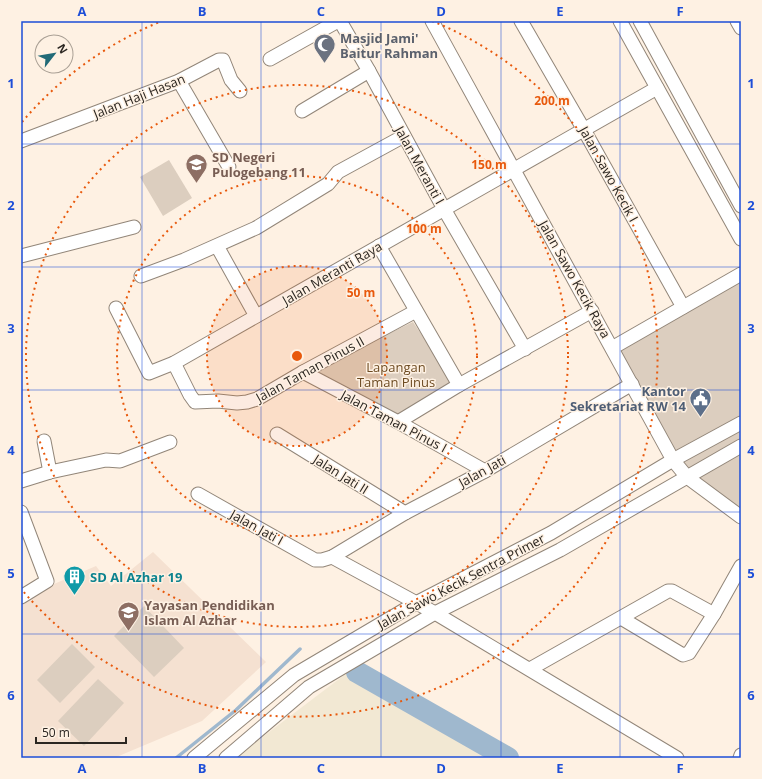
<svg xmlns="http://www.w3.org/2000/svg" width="762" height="779" font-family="'Open Sans',sans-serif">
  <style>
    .industrial { fill: #f2e8d3 }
    .education { fill: #f5e1d1 }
    .green { fill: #dccebf }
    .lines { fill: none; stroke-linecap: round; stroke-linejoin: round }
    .stream { stroke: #9fb8ce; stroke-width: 3.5 }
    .river { stroke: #9fb8ce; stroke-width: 22 }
    .street-casing { stroke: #928679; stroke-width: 15 }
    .street { stroke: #fff; stroke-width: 13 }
    .grid { fill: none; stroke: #1d4ed8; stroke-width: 1; stroke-opacity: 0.55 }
    .ring { fill: none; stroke: #e8590c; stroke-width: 2; stroke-dasharray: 2 4 }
    .labels { text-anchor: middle; stroke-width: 3; stroke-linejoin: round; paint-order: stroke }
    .worship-label { font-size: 13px; font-weight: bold; fill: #5b616d; stroke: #fef1e3; text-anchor: start }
    .street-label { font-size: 13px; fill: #2b2621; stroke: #fef1e3 }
    .education-label { font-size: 13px; font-weight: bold; fill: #785e54; stroke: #fef1e3; text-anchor: start }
    .park-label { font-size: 13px; fill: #6d4b22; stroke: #fef1e3 }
    .service-label { font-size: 13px; font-weight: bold; fill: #4e5e75; stroke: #fef1e3; text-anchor: end }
    .culture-label { font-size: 13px; font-weight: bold; fill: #0d838f; stroke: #fef1e3; text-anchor: start }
    .centre { fill: #e8590c; stroke: #fef1e3; stroke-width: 2 }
    .ring-label { font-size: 12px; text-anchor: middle; font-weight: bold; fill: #e8590c; stroke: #fef1e3; stroke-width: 3; stroke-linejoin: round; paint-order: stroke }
    .neatline { fill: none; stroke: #1d4ed8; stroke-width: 1.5 }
    .grid-label { font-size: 13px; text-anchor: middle; font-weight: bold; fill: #1d4ed8 }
  </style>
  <rect width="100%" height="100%" fill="#fef1e3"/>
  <polygon class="industrial" points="347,673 493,758 235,758"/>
  <polygon class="education" points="153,552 266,662 202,721 114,758 21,758 21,602 47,587 96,566 111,586"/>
  <g class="green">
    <polygon points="169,160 192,198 163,216 140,177"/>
    <polygon points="741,274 741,514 693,482 612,348"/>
    <polygon points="413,322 454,383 400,420 304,374"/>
    <polygon points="144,606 184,648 154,677 114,636"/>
    <polygon points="72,644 95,667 60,703 37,680"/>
    <polygon points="98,679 124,703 84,746 58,721"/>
  </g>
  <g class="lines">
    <polyline class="stream" points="176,758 236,710 300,649"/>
    <polyline class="river" points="357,672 508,758"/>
    <defs>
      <g id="street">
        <polyline points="340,21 369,71 444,209 525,349"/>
        <polyline points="432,21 673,460 687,477 741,517"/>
        <polyline points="521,21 584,130 683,307"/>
        <polyline points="620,21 741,239"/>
        <polyline points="640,21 741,206"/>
        <polyline points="737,21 741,28"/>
        <polyline points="270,59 338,21"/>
        <polyline points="179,81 229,167"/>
        <polyline points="302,111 369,71"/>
        <polyline points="21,141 179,81 219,60 223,60 231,80 240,91"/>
        <polyline points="217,246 256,316"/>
        <polyline points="379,246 459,385"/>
        <polyline points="21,256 134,227"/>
        <polyline points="141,276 184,260 256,228 328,184 338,172 404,136"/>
        <polyline points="116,308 149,373 174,363 657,88"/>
        <polyline points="612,348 741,274"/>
        <polyline points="174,363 190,395 195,402 218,401 237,403 247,402 257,399 303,372 416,311"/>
        <polyline points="303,372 398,422 485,471"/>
        <polyline points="398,422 459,385 592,311"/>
        <polyline points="277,434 405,513"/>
        <polyline points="44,441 50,472"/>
        <polyline points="21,481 50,472 106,460 120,461 170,442"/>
        <polyline points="198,494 315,560 322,560 332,557 405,513 485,471 632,384"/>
        <polyline points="21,512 47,581 21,597"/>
        <polyline points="332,557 435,613 677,758"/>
        <polyline points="621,618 683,655 689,653 714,614 741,566"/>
        <polyline points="530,669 668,591 672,591 714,614"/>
        <polyline points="194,758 294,675 416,603 551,533 673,460 741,423"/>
        <polyline points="226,758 309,687 435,613 560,550 741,446"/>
        <polyline points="740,758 741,755"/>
      </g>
    </defs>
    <use href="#street" class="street-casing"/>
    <use href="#street" class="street"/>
  </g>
  <path class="grid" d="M142,21V758M261,21V758M381,21V758M501,21V758M620,21V758M21,144H741M21,267H741M21,390H741M21,512H741M21,634H741"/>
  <circle cx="297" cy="356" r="90" fill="#e8590c" fill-opacity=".12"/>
  <g class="ring">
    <circle cx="297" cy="356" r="90"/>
    <circle cx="297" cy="356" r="180"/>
    <circle cx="297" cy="356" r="271"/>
    <path d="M22 122A361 361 0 0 1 162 21M432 21A361 361 0 1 1 22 590"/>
  </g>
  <defs>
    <symbol id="mosque-pin" viewBox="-11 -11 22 30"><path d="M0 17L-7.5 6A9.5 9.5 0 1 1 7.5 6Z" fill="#6b7280" stroke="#fef1e3"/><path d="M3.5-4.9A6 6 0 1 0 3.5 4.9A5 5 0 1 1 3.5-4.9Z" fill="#fff"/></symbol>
    <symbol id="school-pin" viewBox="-11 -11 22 30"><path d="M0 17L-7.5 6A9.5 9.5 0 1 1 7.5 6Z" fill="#8d6e63" stroke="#fef1e3"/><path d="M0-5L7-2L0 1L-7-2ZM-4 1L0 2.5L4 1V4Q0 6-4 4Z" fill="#fff"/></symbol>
    <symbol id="civic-pin" viewBox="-11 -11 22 30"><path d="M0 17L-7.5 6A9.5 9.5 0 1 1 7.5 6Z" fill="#5c6f8a" stroke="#fef1e3"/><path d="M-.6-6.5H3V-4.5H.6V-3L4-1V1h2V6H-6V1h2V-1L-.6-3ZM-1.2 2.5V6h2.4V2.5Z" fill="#fff"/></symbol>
    <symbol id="building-pin" viewBox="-11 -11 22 30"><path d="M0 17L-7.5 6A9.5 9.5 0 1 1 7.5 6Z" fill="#0f9aa8" stroke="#fef1e3"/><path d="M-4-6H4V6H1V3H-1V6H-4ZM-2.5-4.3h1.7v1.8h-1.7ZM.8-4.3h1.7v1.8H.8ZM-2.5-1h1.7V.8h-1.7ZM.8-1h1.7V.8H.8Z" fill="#fff"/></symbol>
  </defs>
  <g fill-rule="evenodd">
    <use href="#mosque-pin" x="312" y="32" width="25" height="34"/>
    <use href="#school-pin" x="184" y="152" width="25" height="34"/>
    <use href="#civic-pin" x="688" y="386" width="25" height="34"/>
    <use href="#building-pin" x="62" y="564" width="25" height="34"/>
    <use href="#school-pin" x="116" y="600" width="25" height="34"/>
  </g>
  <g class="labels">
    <g class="worship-label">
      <text x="340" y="43">Masjid Jami'<tspan x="340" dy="15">Baitur Rahman</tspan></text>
    </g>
    <g class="street-label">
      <text transform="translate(139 96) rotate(-22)" y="5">Jalan Haji Hasan</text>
      <text transform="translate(420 165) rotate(61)" y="5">Jalan Meranti I</text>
      <text transform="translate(609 174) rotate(61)" y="5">Jalan Sawo Kecik I</text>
      <text transform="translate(332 273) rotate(-30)" y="5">Jalan Meranti Raya</text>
      <text transform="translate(575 279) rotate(61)" y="5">Jalan Sawo Kecik Raya</text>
      <text transform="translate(310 369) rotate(-29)" y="5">Jalan Taman Pinus II</text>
      <text transform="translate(394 421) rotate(28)" y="5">Jalan Taman Pinus I</text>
      <text transform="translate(482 471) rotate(-29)" y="5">Jalan Jati</text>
      <text transform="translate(341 474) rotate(32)" y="5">Jalan Jati II</text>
      <text transform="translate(257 527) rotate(29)" y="5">Jalan Jati I</text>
      <text transform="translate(461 581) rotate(-28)" y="5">Jalan Sawo Kecik Sentra Primer</text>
    </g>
    <g class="education-label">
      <text x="212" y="162">SD Negeri<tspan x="212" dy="15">Pulogebang 11</tspan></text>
      <text x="144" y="610">Yayasan Pendidikan<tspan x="144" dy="15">Islam Al Azhar</tspan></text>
    </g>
    <g class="park-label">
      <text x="396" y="372">Lapangan<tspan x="396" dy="15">Taman Pinus</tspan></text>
    </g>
    <g class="service-label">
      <text x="686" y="396">Kantor<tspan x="686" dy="15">Sekretariat RW 14</tspan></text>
    </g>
    <g class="culture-label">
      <text x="90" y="582">SD Al Azhar 19</text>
    </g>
  </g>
  <circle cx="297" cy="356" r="6" class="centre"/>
  <g class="ring-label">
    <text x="552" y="105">200 m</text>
    <text x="489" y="169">150 m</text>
    <text x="424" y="233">100 m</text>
    <text x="361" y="297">50 m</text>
  </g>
  <rect width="762" height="779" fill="none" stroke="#fef1e3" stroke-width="44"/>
  <g transform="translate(54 54) rotate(59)"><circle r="19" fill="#fef1e3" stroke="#aaa095"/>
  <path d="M0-3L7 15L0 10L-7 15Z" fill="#226a77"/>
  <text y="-6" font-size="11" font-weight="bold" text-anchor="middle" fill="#2b2621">N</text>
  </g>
  <path d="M36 737v6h90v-6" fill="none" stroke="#2b2621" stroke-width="2"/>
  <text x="42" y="737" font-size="12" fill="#2b2621" stroke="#fef1e3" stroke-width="3" paint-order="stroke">50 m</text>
  <rect x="22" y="22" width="718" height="735" class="neatline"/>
  <g class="grid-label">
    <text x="82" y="16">A</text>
    <text x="202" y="16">B</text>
    <text x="321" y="16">C</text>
    <text x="441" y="16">D</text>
    <text x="560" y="16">E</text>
    <text x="680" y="16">F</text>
    <text x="11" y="88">1</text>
    <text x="751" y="88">1</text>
    <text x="11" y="210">2</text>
    <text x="751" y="210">2</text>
    <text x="11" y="333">3</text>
    <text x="751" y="333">3</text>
    <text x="11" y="455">4</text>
    <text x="751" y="455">4</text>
    <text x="11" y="578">5</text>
    <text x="751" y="578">5</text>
    <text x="11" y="700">6</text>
    <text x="751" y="700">6</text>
    <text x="82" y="773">A</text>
    <text x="202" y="773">B</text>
    <text x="321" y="773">C</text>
    <text x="441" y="773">D</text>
    <text x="560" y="773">E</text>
    <text x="680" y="773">F</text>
  </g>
</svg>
